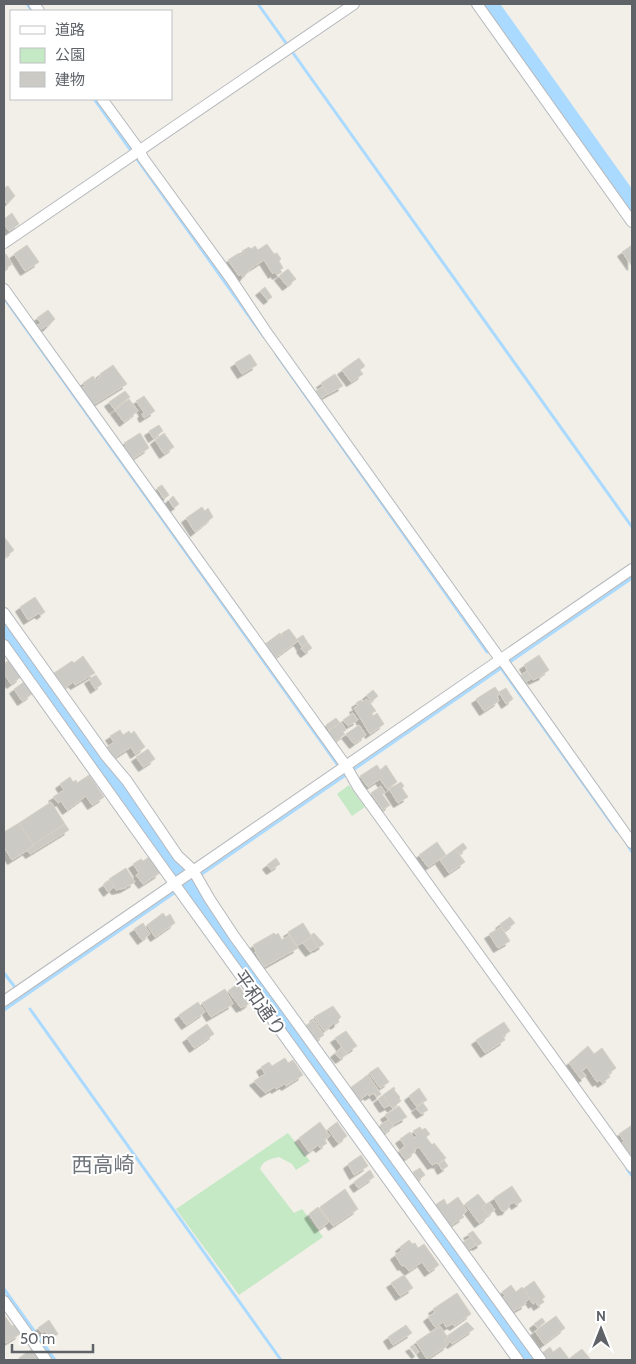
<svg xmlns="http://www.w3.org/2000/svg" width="636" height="1364" font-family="Cabin,'Noto Sans JP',sans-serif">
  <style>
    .green { fill: #c5e8c5 }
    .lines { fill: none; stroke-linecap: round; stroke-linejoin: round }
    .stream { stroke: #aadaff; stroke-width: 3 }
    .river { stroke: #aadaff; stroke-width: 20 }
    .building { fill: #cccac5; stroke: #d6d1c6; filter: url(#shadow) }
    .street-casing { stroke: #b5b8bc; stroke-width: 12 }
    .street { stroke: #fff; stroke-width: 10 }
    .labels { text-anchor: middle; stroke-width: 4; stroke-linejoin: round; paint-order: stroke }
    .street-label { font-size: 19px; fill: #5f6368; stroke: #fff }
    .quarter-label { font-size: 21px; fill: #70757a; stroke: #fff }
  </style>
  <defs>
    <filter id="shadow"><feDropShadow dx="-4.5" dy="4.5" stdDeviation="0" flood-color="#0004"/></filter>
  </defs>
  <rect width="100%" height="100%" fill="#f1efe8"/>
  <g class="green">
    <polygon points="349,785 365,807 352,816 337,794"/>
    <path d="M288,1133L310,1161L296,1170L292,1164L279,1157C271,1159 263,1160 260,1169L294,1213L302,1209L323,1237L239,1295L176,1209Z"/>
  </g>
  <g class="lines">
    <g class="stream">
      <polyline points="27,4 32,11"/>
      <polyline points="258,4 632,527"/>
      <polyline points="94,99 264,337"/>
      <polyline points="4,298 337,764"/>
      <polyline points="276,354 487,652"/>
      <polyline points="501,668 617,831"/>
      <polyline points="627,844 632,852"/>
      <polyline points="4,973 14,986"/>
      <polyline points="30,1009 281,1360"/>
      <polyline points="4,1010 632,578"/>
      <polyline points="627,1169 632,1176"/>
      <polyline points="4,1289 55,1360"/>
    </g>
    <g class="river">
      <polyline points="488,4 632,206"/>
      <polyline points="4,626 529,1360"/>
    </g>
  </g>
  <g class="building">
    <polygon points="8,186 15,196 7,204 5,201 4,202 4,188"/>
    <polygon points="12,213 19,224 9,231 4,224 4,219"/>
    <polygon points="267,244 274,254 277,253 281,259 279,261 283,268 280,270 282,272 277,275 275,272 273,274 264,260 250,269 243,278 241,274 239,276 228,260 239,253 241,255 244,253 242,251 249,247 251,249 255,246 258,250"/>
    <polygon points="27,245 39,262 25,271 14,254"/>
    <polygon points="632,245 632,266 622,252"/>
    <polygon points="6,254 12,264 4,270 4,255"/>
    <polygon points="288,269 296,279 287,286 279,276"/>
    <polygon points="265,287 272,297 268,300 260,291"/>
    <polygon points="48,310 55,319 47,327 46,326 40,330 36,326 41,323 37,318"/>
    <polygon points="250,354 257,365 242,374 235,363"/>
    <polygon points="359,358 365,366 360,370 363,374 351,382 342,370"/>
    <polygon points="113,365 127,384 93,405 81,388 85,386 83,383 93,376 96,380 101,376 100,374"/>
    <polygon points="335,374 343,386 328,394 321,383"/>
    <polygon points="323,386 328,394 321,398 316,391"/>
    <polygon points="125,391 130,397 114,409 109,402"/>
    <polygon points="144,396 155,411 144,418 142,414 144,412 136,401"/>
    <polygon points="129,399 138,411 124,422 115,410"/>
    <polygon points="159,425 163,431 153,438 149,431"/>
    <polygon points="140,433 149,448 131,460 123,448 126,446 124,443"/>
    <polygon points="164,433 174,447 164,454 155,440"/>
    <polygon points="162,485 169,495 164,499 157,488"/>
    <polygon points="173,496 179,504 174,508 169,500"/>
    <polygon points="202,507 205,511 208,508 213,517 195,532 186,518"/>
    <polygon points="5,538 14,550 4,558 4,539"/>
    <polygon points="35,597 45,612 41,615 39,613 28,620 20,607"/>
    <polygon points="289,629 298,641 275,658 265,644 280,633 282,636 282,633"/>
    <polygon points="303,635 308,643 302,647 297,639"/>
    <polygon points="308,643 312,648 305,653 301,648"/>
    <polygon points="539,655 549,670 543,674 544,675 533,680 524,665"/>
    <polygon points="83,656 95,673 75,685 73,682 65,688 54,673 72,661 74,663"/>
    <polygon points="9,660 21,677 11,684 5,675 4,677 4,664"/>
    <polygon points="527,671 532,678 526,682 521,675"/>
    <polygon points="96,675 102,684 95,689 89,679"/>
    <polygon points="24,682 32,694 22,701 14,689"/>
    <polygon points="495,687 500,694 497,696 499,701 484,711 476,699"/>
    <polygon points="506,688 513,699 506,704 499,692"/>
    <polygon points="373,690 378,696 371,702 367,695"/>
    <polygon points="367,699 376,711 372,713 373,716 377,713 384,724 370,734 354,708 358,706 356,703 361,700 362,702"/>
    <polygon points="353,713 358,720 348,726 343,720"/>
    <polygon points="336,718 340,723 329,730 326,725"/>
    <polygon points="341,722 346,730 343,732 345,734 333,743 326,733"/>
    <polygon points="359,725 366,735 354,744 346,734"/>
    <polygon points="120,730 123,735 129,731 131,734 134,731 145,747 135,754 131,747 114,758 107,747 114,742 110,736"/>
    <polygon points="148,749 155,759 143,767 136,757"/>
    <polygon points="377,765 380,770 386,765 397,782 387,789 380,779 368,787 360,776"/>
    <polygon points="89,775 104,797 92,805 86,796 67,810 61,801 58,803 53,797 64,790 60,784 70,777 73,782 76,780 77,783"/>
    <polygon points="401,782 404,786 402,788 408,797 398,803 389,789"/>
    <polygon points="381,786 385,793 382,794 390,805 383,810 371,793"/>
    <polygon points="51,802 65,824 33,845 19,823"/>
    <polygon points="19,823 34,846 12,860 4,847 4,832"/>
    <polygon points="65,824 69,830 30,854 27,850 34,846 33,845"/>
    <polygon points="437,842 446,855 428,867 419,855"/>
    <polygon points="463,843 467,848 459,854 455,849"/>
    <polygon points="455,849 465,862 449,873 440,860"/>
    <polygon points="149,857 160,873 143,884 136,875 139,873 133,864 141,859 143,861"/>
    <polygon points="276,858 280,864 271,870 267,865"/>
    <polygon points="126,868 135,882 125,888 116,890 109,879"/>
    <polygon points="110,880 114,887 108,892 103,885"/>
    <polygon points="163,913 166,917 170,914 175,923 155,937 147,925"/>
    <polygon points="510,917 515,923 504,931 500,924"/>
    <polygon points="143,923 150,934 142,940 134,929"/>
    <polygon points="303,923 312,937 297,946 288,932"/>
    <polygon points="501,927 510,941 498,948 489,934"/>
    <polygon points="274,933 276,935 278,933 282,940 289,935 298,948 264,967 255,952 256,951 253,945"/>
    <polygon points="314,933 324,944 318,948 311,935"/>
    <polygon points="312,937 318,947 310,952 303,943"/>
    <polygon points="237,984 251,1002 244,1007 244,1006 241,1008 228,991"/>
    <polygon points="225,989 233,1004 211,1017 202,1003"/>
    <polygon points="198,1002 205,1012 186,1025 179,1015"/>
    <polygon points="333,1006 341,1017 338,1020 339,1022 335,1025 334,1023 324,1031 314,1017"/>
    <polygon points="314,1020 324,1035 315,1041 305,1026"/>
    <polygon points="504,1022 510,1031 503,1036 505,1040 485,1053 476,1040"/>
    <polygon points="207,1024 214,1034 194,1048 187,1038"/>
    <polygon points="346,1031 357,1046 346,1053 335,1038"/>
    <polygon points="588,1046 594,1054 602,1048 616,1068 608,1074 610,1077 602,1083 600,1080 597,1082 587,1067 582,1071 586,1076 581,1079 569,1063"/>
    <polygon points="342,1047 347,1054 340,1059 335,1053"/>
    <polygon points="285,1058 288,1063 293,1060 303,1075 286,1086 284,1084 276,1089 275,1087 265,1093 254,1081 265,1074 261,1067 269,1062 272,1066"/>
    <polygon points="378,1067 389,1082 380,1088 369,1073"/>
    <polygon points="368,1075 381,1094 377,1097 374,1093 369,1096 368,1094 359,1100 350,1088"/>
    <polygon points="394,1087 395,1089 394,1090 400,1097 399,1098 401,1101 392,1108 383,1095"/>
    <polygon points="419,1088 427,1100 416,1106 409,1096"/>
    <polygon points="383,1095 390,1105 384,1108 378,1099"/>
    <polygon points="423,1103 428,1110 421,1114 416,1108"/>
    <polygon points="399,1106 407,1117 392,1125 385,1115"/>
    <polygon points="388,1120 394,1126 385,1133 380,1125"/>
    <polygon points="320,1122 330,1136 324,1140 327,1143 320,1148 318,1145 309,1152 299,1138"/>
    <polygon points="337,1122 347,1136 338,1143 328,1129"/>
    <polygon points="632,1125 632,1157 622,1143 624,1141 619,1134"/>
    <polygon points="420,1127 422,1130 425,1128 430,1134 426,1137 432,1145 434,1143 446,1158 437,1164 436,1163 432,1165 419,1147 414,1150 416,1151 405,1159 399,1151 405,1146 400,1139 410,1132 414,1138 417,1136 413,1131"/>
    <polygon points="361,1155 368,1166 354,1175 348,1164"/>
    <polygon points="444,1160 448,1166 442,1170 439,1164"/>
    <polygon points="420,1168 425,1175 418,1180 413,1172"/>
    <polygon points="370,1170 374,1177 358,1188 354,1182"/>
    <polygon points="512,1186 522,1201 516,1205 514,1202 510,1204 507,1210 502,1211 494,1198"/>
    <polygon points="345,1189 358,1209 333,1226 320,1207"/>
    <polygon points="478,1194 486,1204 482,1207 489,1216 479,1223 465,1204"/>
    <polygon points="458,1197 467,1211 462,1215 464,1217 450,1226 435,1205 444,1199 447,1205"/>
    <polygon points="489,1202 495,1210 488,1215 482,1207"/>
    <polygon points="318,1207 329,1222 319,1229 309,1214"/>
    <polygon points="473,1231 482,1243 477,1246 468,1234"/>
    <polygon points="471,1237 476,1245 468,1250 463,1242"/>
    <polygon points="409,1240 412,1244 415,1243 418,1248 424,1244 439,1265 429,1272 422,1262 409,1271 404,1265 402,1266 395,1255 402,1250 400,1247"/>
    <polygon points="404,1275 413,1288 400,1296 391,1283"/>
    <polygon points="534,1281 545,1297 542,1299 544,1302 538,1306 536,1302 533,1304 523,1289"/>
    <polygon points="511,1285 516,1292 522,1287 530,1298 525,1302 526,1304 512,1312 502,1298 505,1296 502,1292"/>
    <polygon points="457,1293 471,1314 454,1326 452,1324 446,1327 443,1322 435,1327 428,1317 435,1312 433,1309"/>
    <polygon points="4,1315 12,1326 14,1325 20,1334 6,1343 4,1340"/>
    <polygon points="556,1316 565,1328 544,1344 535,1331"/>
    <polygon points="542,1318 545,1322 537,1328 534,1324"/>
    <polygon points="49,1320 58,1334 51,1339 45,1331 42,1333 38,1328"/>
    <polygon points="467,1322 474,1329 452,1344 450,1342 447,1345 444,1340 448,1338 447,1336"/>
    <polygon points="406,1325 412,1333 393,1345 388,1337"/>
    <polygon points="440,1326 448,1338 444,1340 448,1345 427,1359 416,1342"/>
    <polygon points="414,1345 419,1352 416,1354 410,1347"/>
    <polygon points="550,1347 553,1352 560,1347 570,1360 545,1360 541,1354"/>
    <polygon points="32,1349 40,1360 20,1360 19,1358"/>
    <polygon points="582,1349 591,1360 570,1360 570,1358"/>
  </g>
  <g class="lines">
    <defs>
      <g id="street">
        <polyline points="34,4 39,11"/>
        <polyline points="477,4 632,222"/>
        <polyline points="102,99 140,151 143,158 231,279 267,333 500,659"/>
        <polyline points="4,243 354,4"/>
        <polyline points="4,289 346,766 358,787 632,1167"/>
        <polyline points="4,613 106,756 127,781 178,856 193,870 209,898 234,936 541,1360"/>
        <polyline points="4,645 176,886 518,1360"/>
        <polyline points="501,658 632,843"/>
        <polyline points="4,1001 632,569"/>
        <polyline points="4,1301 46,1360"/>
      </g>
    </defs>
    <use href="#street" class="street-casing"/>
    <use href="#street" class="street"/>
  </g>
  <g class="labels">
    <g class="street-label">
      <text transform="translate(260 1003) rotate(55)" y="7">平和通り</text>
    </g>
    <g class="quarter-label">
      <text x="103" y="1172">西高崎</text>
    </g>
  </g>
  <rect width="636" height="1364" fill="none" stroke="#5f6368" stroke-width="10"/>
  <rect x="10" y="10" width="162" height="90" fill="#ffffff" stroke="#bfc1c3"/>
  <rect x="20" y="26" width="25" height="8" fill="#ffffff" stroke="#bfc1c3"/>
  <text x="55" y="35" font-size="15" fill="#5f6368">道路</text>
  <rect x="20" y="48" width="25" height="15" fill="#c5e8c5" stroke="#bfc1c3"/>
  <text x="55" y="60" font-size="15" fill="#5f6368">公園</text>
  <rect x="20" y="72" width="25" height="15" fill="#cccac5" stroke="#bfc1c3"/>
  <text x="55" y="85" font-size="15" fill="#5f6368">建物</text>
  <g transform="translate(601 1329)" stroke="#ffffff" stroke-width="4" paint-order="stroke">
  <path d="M0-4L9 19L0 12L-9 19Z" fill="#5f6368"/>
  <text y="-8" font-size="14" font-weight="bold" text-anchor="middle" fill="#5f6368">N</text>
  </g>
  <path d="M12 1344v8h81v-8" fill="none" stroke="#5f6368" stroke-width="2.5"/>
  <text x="20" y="1344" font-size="15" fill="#5f6368" stroke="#ffffff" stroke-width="4" paint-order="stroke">50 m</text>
</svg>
